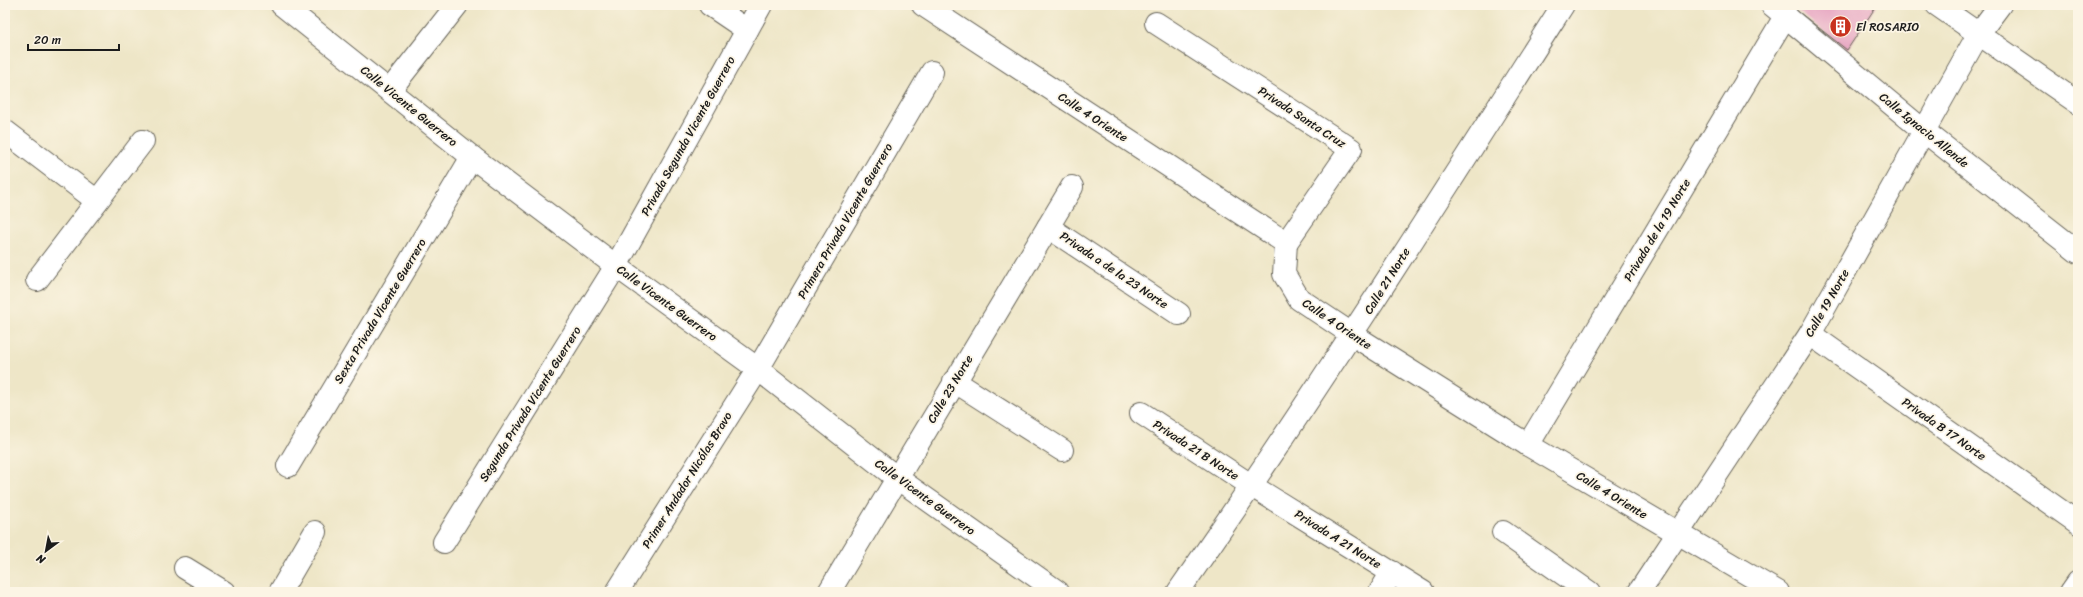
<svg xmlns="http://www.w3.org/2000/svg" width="2083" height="597" font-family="Sriracha,sans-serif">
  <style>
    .building { fill: #e397bc }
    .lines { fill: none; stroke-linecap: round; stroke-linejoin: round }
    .minor-casing { stroke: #666358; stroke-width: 24 }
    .minor { stroke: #fff; stroke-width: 22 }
    .labels { text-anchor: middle; stroke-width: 3.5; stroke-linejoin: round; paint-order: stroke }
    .poi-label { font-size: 12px; fill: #1c1c1c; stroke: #fcf5e5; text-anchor: start }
    .street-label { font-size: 12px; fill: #1c1c1c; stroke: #fcf5e5 }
  </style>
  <rect width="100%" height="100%" fill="#fcf5e5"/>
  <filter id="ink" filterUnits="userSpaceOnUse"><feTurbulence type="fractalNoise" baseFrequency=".025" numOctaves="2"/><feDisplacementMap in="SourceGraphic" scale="8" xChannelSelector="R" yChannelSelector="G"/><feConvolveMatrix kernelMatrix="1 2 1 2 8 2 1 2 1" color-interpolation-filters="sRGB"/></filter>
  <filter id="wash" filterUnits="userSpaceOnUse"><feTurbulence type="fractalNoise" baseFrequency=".012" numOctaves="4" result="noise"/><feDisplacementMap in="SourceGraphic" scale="16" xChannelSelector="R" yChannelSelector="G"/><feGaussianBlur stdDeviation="0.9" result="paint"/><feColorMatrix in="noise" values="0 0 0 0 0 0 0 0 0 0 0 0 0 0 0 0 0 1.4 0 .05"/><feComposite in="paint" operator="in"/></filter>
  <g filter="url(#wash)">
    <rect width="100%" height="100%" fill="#eee6c7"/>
    <g id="blocks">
      <polygon class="building" points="1790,5 1877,5 1847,50"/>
    </g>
  </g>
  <g filter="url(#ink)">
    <use href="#blocks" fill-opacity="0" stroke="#666358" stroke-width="1"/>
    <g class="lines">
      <defs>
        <g id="minor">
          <polyline points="282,5 472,157 616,266 758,369 897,478 1058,592"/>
          <polyline points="710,5 747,30"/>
          <polyline points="923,5 1286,243"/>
          <polyline points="1772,5 1924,131 2078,252"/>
          <polyline points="1937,5 2078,103"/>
          <polyline points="1156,23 1351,149 1286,243"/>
          <polyline points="390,90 457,5"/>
          <polyline points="5,131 97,201"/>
          <polyline points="1048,227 1179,314"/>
          <polyline points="1286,243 1284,274 1299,299 1353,335 1528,445 1778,592"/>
          <polyline points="37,280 143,141"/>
          <polyline points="1810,334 2078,523"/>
          <polyline points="954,381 1062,450"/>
          <polyline points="1141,413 1252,486 1423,592"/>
          <polyline points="1528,445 1786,15"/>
          <polyline points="288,466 472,157"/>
          <polyline points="1503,532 1589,592"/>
          <polyline points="444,542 616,266 761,5"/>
          <polyline points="185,568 224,592"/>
          <polyline points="280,592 315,532"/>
          <polyline points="617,592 758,369 932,72"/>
          <polyline points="829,592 1072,187"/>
          <path d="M1178,592C1312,400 1437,203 1563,5"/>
          <polyline points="1380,592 1392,572"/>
          <polyline points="1639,592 1810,334 1979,33 2000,5"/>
          <polyline points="2071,592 2078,582"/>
        </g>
      </defs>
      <use href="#minor" class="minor-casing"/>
      <use href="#minor" class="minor"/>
    </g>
  </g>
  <defs>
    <symbol id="building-disc" viewBox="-11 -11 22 22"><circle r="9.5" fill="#c8321e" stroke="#fcf5e5"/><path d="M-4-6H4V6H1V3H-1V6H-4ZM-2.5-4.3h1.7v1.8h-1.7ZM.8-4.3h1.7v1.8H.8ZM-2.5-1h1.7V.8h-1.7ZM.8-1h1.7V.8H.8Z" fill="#fff"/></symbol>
  </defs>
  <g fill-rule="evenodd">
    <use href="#building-disc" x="1828" y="14" width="25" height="25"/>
  </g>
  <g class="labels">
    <g class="poi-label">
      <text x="1856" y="31">El ROSARIO</text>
    </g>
    <g class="street-label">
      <text transform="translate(409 106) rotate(39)" y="4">Calle Vicente Guerrero</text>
      <text transform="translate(1093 117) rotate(33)" y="4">Calle 4 Oriente</text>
      <text transform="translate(1302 117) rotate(33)" y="4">Privada Santa Cruz</text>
      <text transform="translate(1924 130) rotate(39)" y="4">Calle Ignacio Allende</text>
      <text transform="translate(688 136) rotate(-61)" y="4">Privada Segunda Vicente Guerrero</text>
      <text transform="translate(845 221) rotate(-60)" y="4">Primera Privada Vicente Guerrero</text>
      <text transform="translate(1657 230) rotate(-59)" y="4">Privada de la 19 Norte</text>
      <text transform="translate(1114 270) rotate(34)" y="4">Privada a de la 23 Norte</text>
      <text transform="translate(1387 281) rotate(-58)" y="4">Calle 21 Norte</text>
      <text transform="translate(667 303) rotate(36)" y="4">Calle Vicente Guerrero</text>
      <text transform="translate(1827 303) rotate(-60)" y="4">Calle 19 Norte</text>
      <text transform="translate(380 311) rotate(-59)" y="4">Sexta Privada Vicente Guerrero</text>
      <text transform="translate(1337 324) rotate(34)" y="4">Calle 4 Oriente</text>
      <text transform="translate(950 389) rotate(-59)" y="4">Calle 23 Norte</text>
      <text transform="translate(530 404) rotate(-58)" y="4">Segunda Privada Vicente Guerrero</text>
      <text transform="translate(1944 429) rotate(35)" y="4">Privada B 17 Norte</text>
      <text transform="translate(1196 450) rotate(33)" y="4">Privada 21 B Norte</text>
      <text transform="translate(687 480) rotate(-58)" y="4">Primer Andador Nicólas Bravo</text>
      <text transform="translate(1612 495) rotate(31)" y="4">Calle 4 Oriente</text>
      <text transform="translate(925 497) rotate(36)" y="4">Calle Vicente Guerrero</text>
      <text transform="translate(1338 539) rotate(32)" y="4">Privada A 21 Norte</text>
    </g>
  </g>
  <rect width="2083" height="597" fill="none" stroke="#fcf5e5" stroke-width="20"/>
  <g transform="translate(46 551) rotate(212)" stroke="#fcf5e5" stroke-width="3" paint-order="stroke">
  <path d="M0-3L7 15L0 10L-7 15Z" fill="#1c1c1c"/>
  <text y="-6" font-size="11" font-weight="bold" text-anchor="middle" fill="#1c1c1c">N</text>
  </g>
  <path d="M28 44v6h91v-6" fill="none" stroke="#1c1c1c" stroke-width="2"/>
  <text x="34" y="44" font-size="12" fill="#1c1c1c" stroke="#fcf5e5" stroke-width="3" paint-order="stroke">20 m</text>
</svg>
